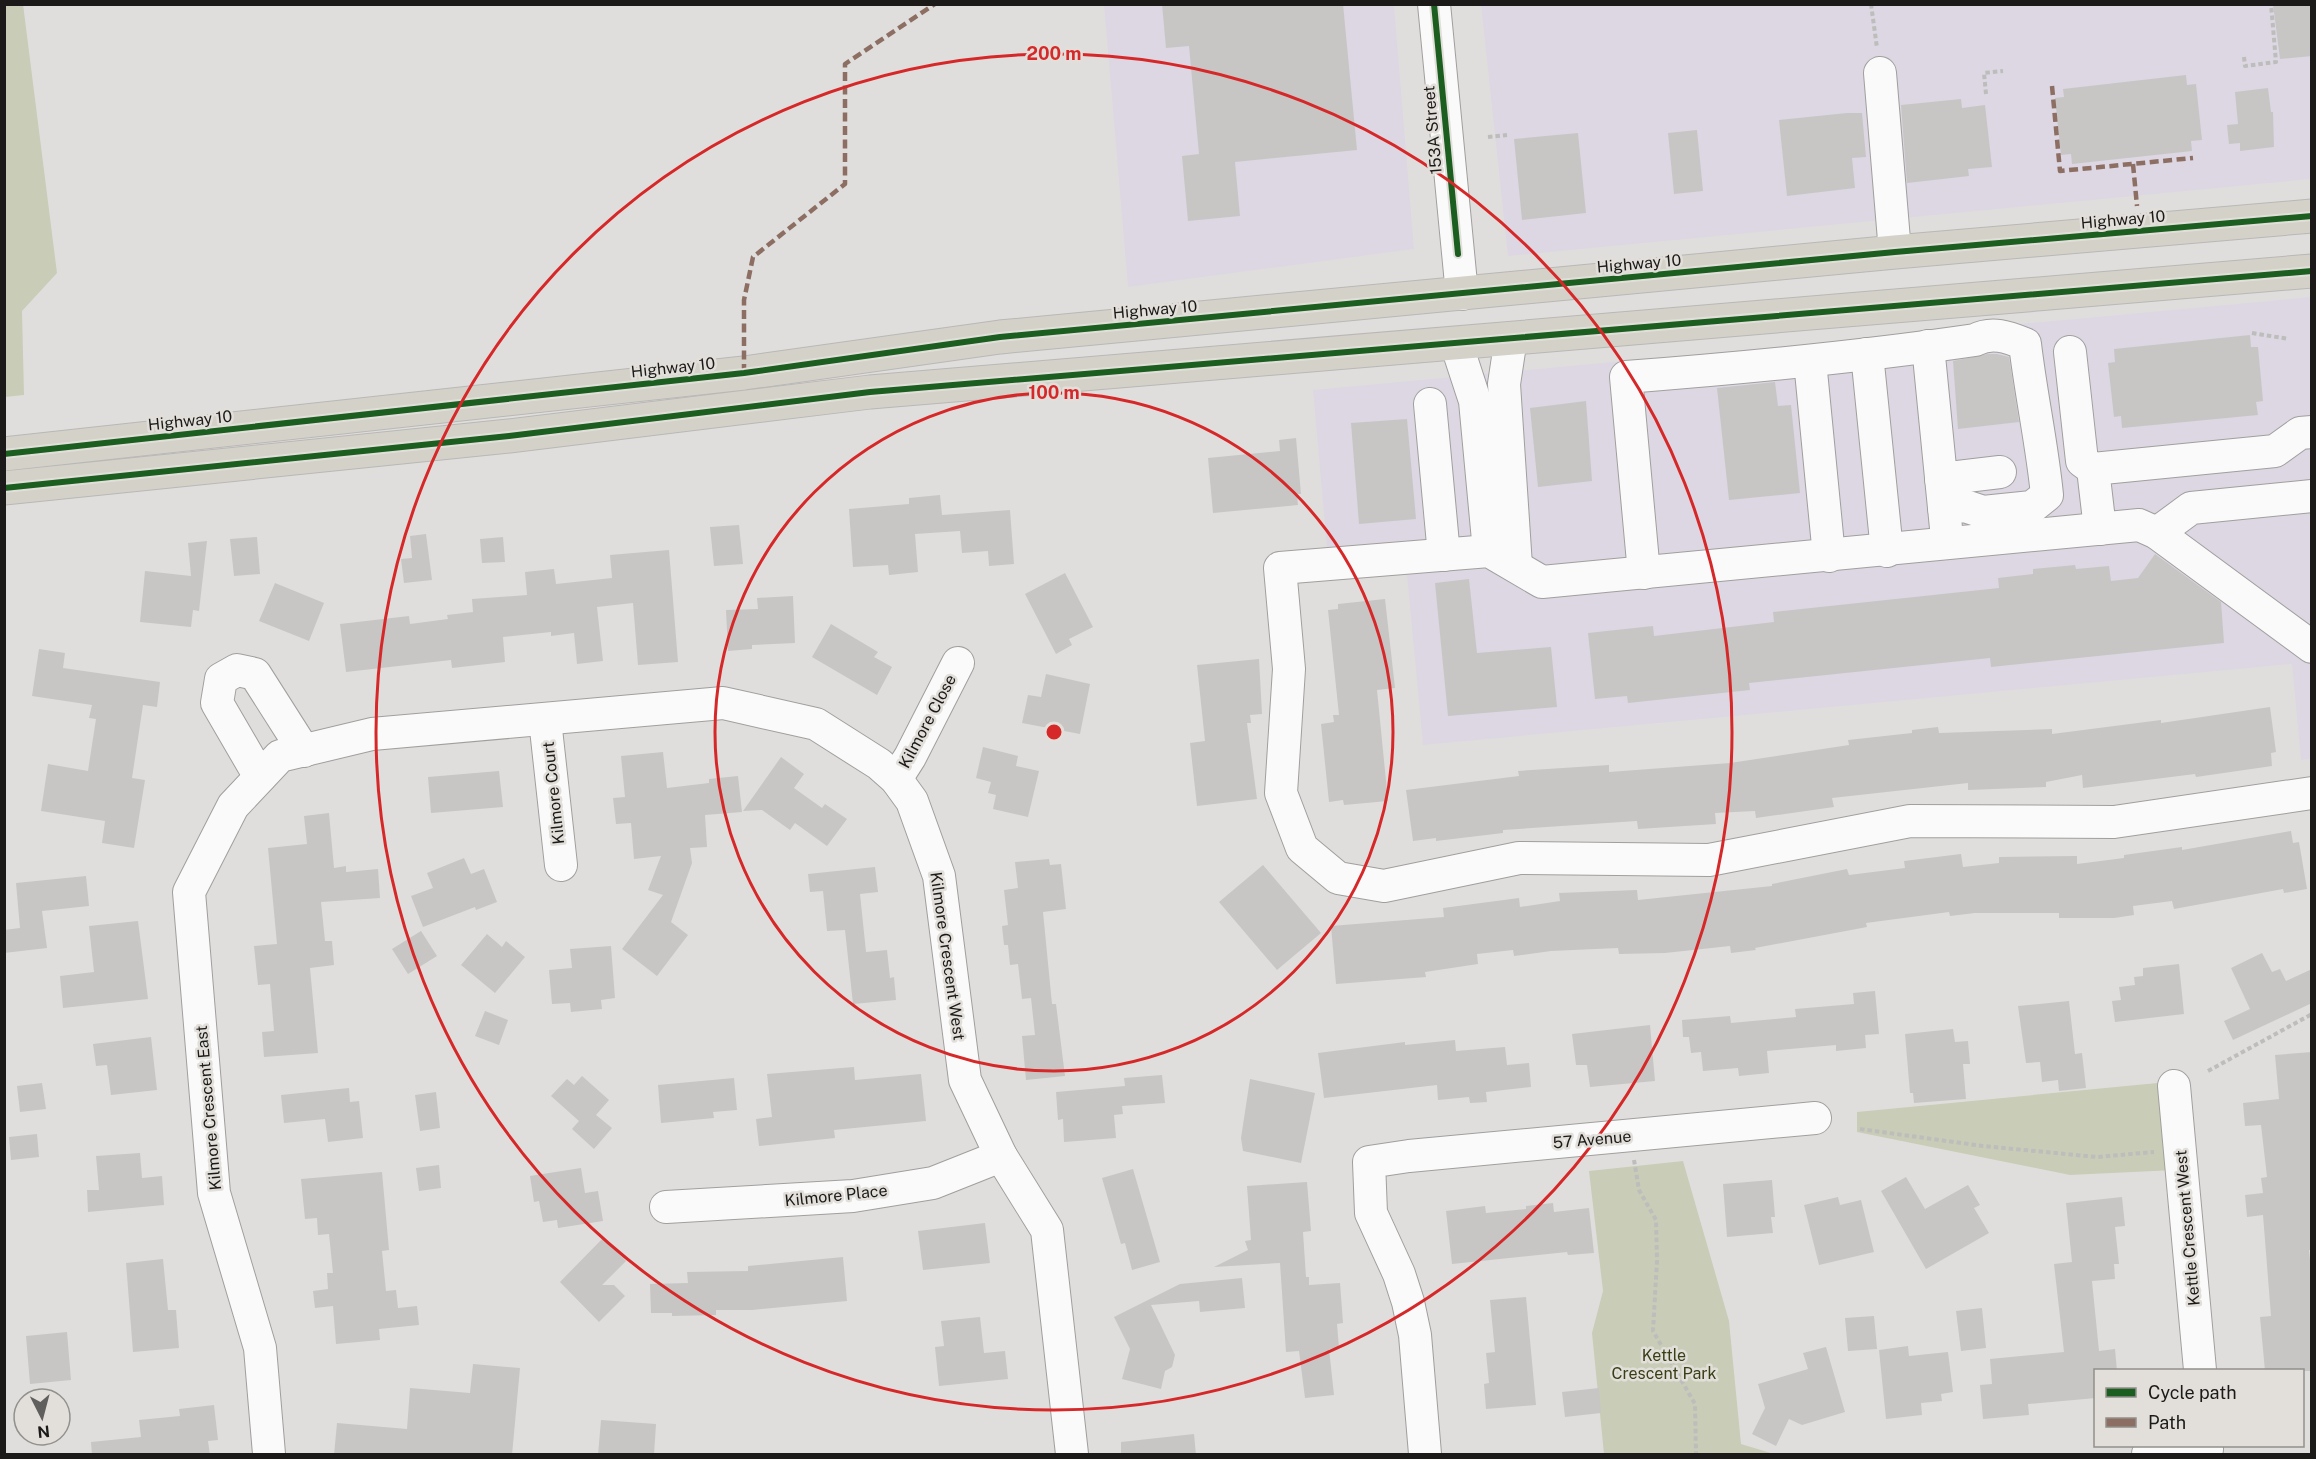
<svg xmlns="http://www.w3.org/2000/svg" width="2316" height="1459" font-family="'Public Sans',sans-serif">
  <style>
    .commercial { fill: #dcd7e2 }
    .green { fill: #c9cdb7 }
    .building { fill: #c7c6c5 }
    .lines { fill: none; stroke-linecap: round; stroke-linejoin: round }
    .minor-casing { stroke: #a19f9d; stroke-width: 34 }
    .highway-casing { stroke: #b9b8b7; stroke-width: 35 }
    .path { stroke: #bdbdbb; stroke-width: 4; stroke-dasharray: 4.5 3; stroke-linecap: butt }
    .minor { stroke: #fafafa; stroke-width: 32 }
    .highway { stroke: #d4d1c8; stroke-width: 33 }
    .quiet { stroke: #8d6e63; stroke-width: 4.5; stroke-dasharray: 9 4.5; stroke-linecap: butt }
    .cycleway-casing { stroke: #e2dfda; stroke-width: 10 }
    .cycleway { stroke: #1b5e20; stroke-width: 6 }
    .ring { fill: none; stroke: #d62828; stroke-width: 3 }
    .labels { text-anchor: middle; stroke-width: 5; stroke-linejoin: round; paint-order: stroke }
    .street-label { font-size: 16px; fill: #1b1a18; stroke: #e2dfda }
    .park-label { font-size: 16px; fill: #383f14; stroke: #e2dfda }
    .centre { fill: #d62828; stroke: #e2dfda; stroke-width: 3 }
    .ring-label { font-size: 18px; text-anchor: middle; font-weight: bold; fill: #d62828; stroke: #e2dfda; stroke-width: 5; stroke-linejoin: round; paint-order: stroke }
  </style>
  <rect width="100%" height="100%" fill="#e0dedc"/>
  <g class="commercial">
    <polygon points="1104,5 1394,5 1414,249 1128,287"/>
    <polygon points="1481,5 2311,5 2311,179 1508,256"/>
    <polygon points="2311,297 2311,759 2301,760 2292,664 1423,745 1407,574 1330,581 1313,390"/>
  </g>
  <g class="green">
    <polygon points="23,4 57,273 22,311 24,395 5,397 4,5"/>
    <polygon points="2168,1082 2175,1170 2070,1175 1857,1132 1857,1112"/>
    <polygon points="1683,1161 1729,1321 1741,1444 1774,1454 1604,1454 1592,1333 1603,1291 1589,1171"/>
  </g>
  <g class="building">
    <polygon points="1162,4 1343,4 1357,150 1235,162 1240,216 1188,221 1182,156 1199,154 1189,46 1166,48"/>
    <polygon points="2273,4 2312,4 2312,56 2280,59"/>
    <polygon points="2186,75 2187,85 2196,84 2202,140 2191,141 2192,151 2072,164 2071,154 2061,155 2055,98 2064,97 2063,89"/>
    <polygon points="2268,88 2271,112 2273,112 2274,147 2240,151 2240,143 2229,144 2227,125 2238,124 2235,92"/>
    <polygon points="1961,99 1962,108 1985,105 1992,167 1968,169 1969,176 1907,183 1901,105"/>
    <polygon points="1847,113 1862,113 1866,157 1852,158 1855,188 1787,196 1779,120"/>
    <polygon points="1697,130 1703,191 1674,194 1668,133"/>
    <polygon points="1578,133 1586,213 1522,220 1514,139"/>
    <polygon points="2250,335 2251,347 2258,347 2263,401 2256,402 2258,415 2122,428 2121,416 2114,417 2108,363 2115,362 2114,349"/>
    <polygon points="1988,354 1997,354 2009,357 2019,422 1958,429 1953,361"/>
    <polygon points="1775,382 1778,406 1791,405 1800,493 1729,500 1717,388"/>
    <polygon points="1586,401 1592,481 1538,487 1530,408"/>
    <polygon points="1407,419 1416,519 1359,524 1351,423"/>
    <polygon points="1296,438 1301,494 1297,494 1298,505 1213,513 1208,458 1280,451 1279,440"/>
    <polygon points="940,495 942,515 1010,510 1014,564 989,566 988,551 962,553 960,531 915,534 918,572 889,575 888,565 853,567 849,509 909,504 909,498"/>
    <polygon points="739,525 743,564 714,566 710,527"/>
    <polygon points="426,534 432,580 404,583 401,559 412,558 410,536"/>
    <polygon points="257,537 260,574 234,576 230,539"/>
    <polygon points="503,537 505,562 482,563 480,539"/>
    <polygon points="207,541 199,611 193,610 191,627 140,622 145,571 191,576 188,543"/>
    <polygon points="669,550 678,662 638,665 633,603 597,607 603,661 577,664 574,633 551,636 551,632 503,637 505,662 452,668 451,660 346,672 340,624 409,616 410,624 448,619 447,615 473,612 472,599 527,595 525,572 554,569 556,584 612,578 610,555"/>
    <polygon points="2155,554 2221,602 2224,643 1991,667 1990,658 1749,683 1750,690 1628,703 1627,696 1595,699 1588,633 1653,626 1654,636 1774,622 1773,612 1999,588 1998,578 2033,574 2033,569 2075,565 2076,569 2109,566 2111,581 2138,578"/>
    <polygon points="1065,573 1093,627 1069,639 1072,645 1056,654 1025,594"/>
    <polygon points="1469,579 1477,653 1551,647 1557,707 1448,716 1435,583"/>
    <polygon points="275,583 324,603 309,641 259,621"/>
    <polygon points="793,596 795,643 752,645 752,649 728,651 726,610 758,609 757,598"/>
    <polygon points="1385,599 1395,688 1377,690 1388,801 1344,805 1343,800 1329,802 1321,724 1334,722 1333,715 1339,715 1328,610 1338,609 1338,604"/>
    <polygon points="831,624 878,652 874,657 892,667 877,695 812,657"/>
    <polygon points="39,649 65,653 63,668 160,682 157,707 143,705 132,778 145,780 134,848 102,843 105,821 41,811 48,764 88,771 96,719 89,718 92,705 32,696"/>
    <polygon points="1259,659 1262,714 1250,715 1251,723 1247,723 1257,799 1197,806 1190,743 1205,741 1197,665"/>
    <polygon points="1046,674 1090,684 1080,734 1022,723 1028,695 1041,697"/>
    <polygon points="2270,707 2276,752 2271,753 2272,766 2196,777 2195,774 2083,788 2082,775 2046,782 2046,787 1968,790 1968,783 1832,798 1834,807 1756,818 1755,811 1715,813 1716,824 1638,829 1637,821 1503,830 1503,833 1436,841 1436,838 1413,841 1406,790 1519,776 1518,771 1609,765 1609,772 1730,763 1849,745 1848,740 1912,733 1912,730 1938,727 1939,733 2052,729 2052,734 2161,720 2161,723"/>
    <polygon points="983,747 1018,756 1016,766 1039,771 1028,817 993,809 996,795 988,793 991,782 976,778"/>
    <polygon points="663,752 667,788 709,783 709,779 738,776 742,812 705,815 707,847 690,848 692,863 671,922 688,935 657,976 622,949 663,895 648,890 661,856 634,859 631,823 616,824 613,798 625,797 621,756"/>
    <polygon points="781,757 804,774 794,788 822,808 825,804 847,819 827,846 795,823 790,830 762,810 743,811"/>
    <polygon points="499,771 503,807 431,813 428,777"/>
    <polygon points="329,813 334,868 346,866 346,872 378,869 380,898 321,902 325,941 332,941 334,965 310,968 318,1053 264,1057 262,1032 274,1031 270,984 258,985 254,946 277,944 268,848 307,844 304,816"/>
    <polygon points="2291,831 2293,843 2299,842 2307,889 2284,893 2283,889 2174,909 2172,901 2133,906 2134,915 2114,918 2059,918 2059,913 1975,913 1950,916 1949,912 1866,923 1867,927 1755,948 1756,950 1731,953 1730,946 1665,953 1619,954 1618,948 1551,951 1514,956 1513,950 1477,954 1478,964 1425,972 1426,977 1336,984 1331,926 1444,917 1443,908 1519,898 1520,907 1560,901 1559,893 1637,890 1638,900 1772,886 1772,884 1847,869 1849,875 1905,868 1904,861 1961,854 1963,867 1999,863 1999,857 2077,856 2077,864 2124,858 2124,855 2182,847 2182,850"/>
    <polygon points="464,858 471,874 484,869 497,902 476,910 475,907 423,927 411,896 433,888 427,873"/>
    <polygon points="1049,859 1050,865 1061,864 1066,909 1043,912 1052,1004 1056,1004 1065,1076 1026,1080 1022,1036 1035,1035 1031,998 1022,999 1018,964 1010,965 1008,945 1004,945 1002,926 1008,925 1004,890 1018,888 1015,862"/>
    <polygon points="1263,865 1321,933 1277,970 1219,902"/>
    <polygon points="875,867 878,892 860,894 866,952 887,950 890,978 894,977 896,1000 853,1004 845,930 827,931 823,891 810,892 808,874"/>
    <polygon points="86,876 89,906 42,911 47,948 4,953 4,930 20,928 16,883"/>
    <polygon points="138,921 148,999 63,1008 60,976 94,972 89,926"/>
    <polygon points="421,931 437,956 408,974 392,949"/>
    <polygon points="487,934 502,947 506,941 525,957 495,993 461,965"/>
    <polygon points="611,946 615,998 601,1000 602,1009 571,1012 570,1003 552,1004 549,970 572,968 570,949"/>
    <polygon points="2262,953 2272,972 2280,969 2286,981 2312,969 2312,1003 2233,1040 2224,1021 2250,1009 2231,968"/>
    <polygon points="2179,964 2184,1014 2115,1022 2112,1001 2121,1000 2119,987 2135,985 2134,977 2143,976 2143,968"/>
    <polygon points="1875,991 1879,1034 1865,1035 1866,1048 1836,1051 1836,1045 1767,1051 1769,1073 1739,1076 1738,1068 1703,1071 1701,1052 1691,1053 1689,1037 1683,1037 1682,1020 1730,1016 1731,1023 1796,1017 1795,1009 1854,1004 1853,993"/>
    <polygon points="2069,1001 2075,1054 2082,1053 2086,1088 2059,1091 2058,1080 2042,1082 2040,1062 2026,1063 2018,1006"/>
    <polygon points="485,1011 508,1020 499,1045 475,1036"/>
    <polygon points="1650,1025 1655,1081 1590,1087 1587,1065 1576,1065 1572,1034"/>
    <polygon points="1953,1029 1955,1042 1968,1041 1970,1064 1963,1064 1966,1099 1914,1103 1913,1093 1910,1093 1905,1034"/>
    <polygon points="151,1037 157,1090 111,1095 107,1065 96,1066 93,1044"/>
    <polygon points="1455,1040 1456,1051 1505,1047 1507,1065 1529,1063 1531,1087 1486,1092 1487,1102 1470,1103 1469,1097 1438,1100 1437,1085 1324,1098 1318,1053 1405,1042 1405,1045"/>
    <polygon points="2312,1052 2312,1250 2309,1250 2312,1278 2312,1371 2265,1371 2260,1317 2271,1316 2263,1215 2247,1217 2245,1195 2263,1193 2261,1178 2267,1177 2261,1125 2245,1126 2243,1103 2279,1099 2275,1055"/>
    <polygon points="854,1067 855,1080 921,1074 926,1121 834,1130 835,1138 759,1146 756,1119 772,1117 767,1074"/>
    <polygon points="1162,1075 1165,1103 1122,1106 1123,1114 1114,1115 1116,1138 1064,1142 1063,1119 1058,1120 1056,1092 1125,1086 1124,1078"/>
    <polygon points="582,1076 609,1100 596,1115 612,1128 594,1149 572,1129 579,1121 551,1096 567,1079 574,1085"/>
    <polygon points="734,1078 737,1110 713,1112 714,1118 661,1123 658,1085"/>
    <polygon points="1250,1079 1315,1093 1301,1163 1243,1151 1241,1138"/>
    <polygon points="42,1083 46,1109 20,1112 17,1086"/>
    <polygon points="349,1088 350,1102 359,1101 363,1138 328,1142 325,1119 284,1123 281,1095"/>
    <polygon points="436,1092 440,1128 420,1131 415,1095"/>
    <polygon points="37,1134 39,1157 11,1160 9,1137"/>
    <polygon points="140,1153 142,1178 162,1176 164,1205 88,1212 87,1190 99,1190 96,1156"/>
    <polygon points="439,1165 441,1188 419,1191 416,1168"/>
    <polygon points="581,1168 585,1193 598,1191 603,1221 558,1228 557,1220 543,1222 539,1201 534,1202 530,1176"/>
    <polygon points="1133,1169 1160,1262 1132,1270 1125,1243 1121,1244 1102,1178"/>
    <polygon points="382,1172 389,1250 382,1251 386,1291 396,1290 398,1308 417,1306 419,1325 379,1329 380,1340 336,1344 333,1306 315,1308 313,1291 328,1289 327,1273 333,1273 329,1234 318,1235 317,1218 305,1219 301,1179"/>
    <polygon points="1906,1177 1925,1209 1968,1185 1980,1205 1974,1208 1989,1233 1926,1269 1881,1191"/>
    <polygon points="1772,1180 1775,1217 1771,1217 1773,1233 1727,1237 1723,1184"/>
    <polygon points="1307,1182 1311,1231 1303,1232 1306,1277 1309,1277 1309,1285 1340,1283 1343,1323 1337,1324 1339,1348 1329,1349 1334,1395 1305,1398 1299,1351 1286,1352 1280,1263 1214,1267 1248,1250 1245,1241 1251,1240 1247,1186"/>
    <polygon points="1838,1197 1840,1205 1861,1200 1874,1252 1819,1265 1804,1205"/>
    <polygon points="2122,1197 2125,1226 2115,1227 2119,1264 2114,1264 2115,1279 2092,1281 2099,1351 2115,1349 2117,1371 2096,1371 2096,1398 2028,1404 2029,1415 1983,1419 1980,1385 1992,1384 1990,1359 2064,1352 2054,1264 2072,1262 2066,1203"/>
    <polygon points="1553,1203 1554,1212 1589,1208 1594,1253 1568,1255 1567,1252 1452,1264 1446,1211 1485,1206 1486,1213 1526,1209 1526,1206"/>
    <polygon points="985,1223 990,1263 923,1270 918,1231"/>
    <polygon points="603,1238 626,1261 602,1285 614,1285 625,1296 599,1322 560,1282"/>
    <polygon points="843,1257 847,1301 752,1310 716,1310 716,1315 672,1316 672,1313 651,1313 650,1284 688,1283 687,1272 748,1271 748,1266"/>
    <polygon points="163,1259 168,1310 176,1310 179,1348 133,1352 126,1263"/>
    <polygon points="1242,1278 1245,1308 1200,1312 1199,1301 1151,1305 1175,1355 1172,1367 1165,1371 1161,1389 1122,1379 1130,1349 1114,1317 1180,1284"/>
    <polygon points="1526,1297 1536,1405 1486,1409 1484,1384 1489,1383 1486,1353 1495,1352 1490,1300"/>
    <polygon points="1982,1308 1986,1348 1961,1351 1956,1311"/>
    <polygon points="1874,1316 1877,1349 1848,1351 1845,1318"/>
    <polygon points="980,1317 984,1353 1005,1351 1008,1379 939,1386 935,1347 944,1346 941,1321"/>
    <polygon points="67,1332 71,1380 30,1384 26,1336"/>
    <polygon points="1908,1346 1909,1356 1948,1352 1953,1392 1941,1394 1942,1401 1921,1403 1922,1415 1886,1419 1879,1350"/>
    <polygon points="1826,1347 1845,1412 1802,1425 1789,1419 1776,1446 1752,1434 1765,1408 1758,1384 1808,1369 1803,1353"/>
    <polygon points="473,1364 520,1368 512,1455 334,1455 337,1423 407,1429 410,1388 470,1393"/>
    <polygon points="1599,1388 1601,1413 1565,1417 1562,1392"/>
    <polygon points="214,1405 218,1440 208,1441 210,1455 92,1455 91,1442 141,1437 139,1420 180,1416 179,1409"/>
    <polygon points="601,1420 656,1424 654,1455 598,1455"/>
    <polygon points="1194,1434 1196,1455 1121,1455 1121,1442"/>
  </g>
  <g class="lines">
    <defs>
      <g id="minor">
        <polyline points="1434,4 1462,294"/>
        <polyline points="1880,73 1895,252"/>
        <polyline points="1511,338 1504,384 1516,566"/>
        <polyline points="1456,343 1475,401 1489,551"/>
        <polyline points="1928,346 1946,528"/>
        <polyline points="2070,352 2082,461 2093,469"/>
        <polyline points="1867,354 1887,551"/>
        <polyline points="1810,361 1829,556"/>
        <polyline points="1430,404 1444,555"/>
        <polyline points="1941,479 2000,472"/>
        <polyline points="2100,529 2093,469 2275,451 2300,433 2312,432"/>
        <polyline points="2157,533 2191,508 2312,496"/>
        <path d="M1644,573L1626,377C1743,368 1859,357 1975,340C1992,331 2008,337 2025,344C2031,395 2042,444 2047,495L2032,507L1983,512L1965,506L1944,508"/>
        <polyline points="2312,647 2157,533 2139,525 1542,582 1489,551 1280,568 1289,669 1281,793 1302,848 1338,878 1384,886 1519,858 1709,860 1910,821 2114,822 2312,793"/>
        <polyline points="545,720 561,865"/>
        <polyline points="260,777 217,703 221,679 237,670 255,674 304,751"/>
        <polyline points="896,779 910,757 958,663"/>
        <polyline points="2174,1086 2200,1370"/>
        <polyline points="666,1207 853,1196 933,1183 1001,1156"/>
        <polyline points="269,1454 260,1348 214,1193 189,892 233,806 280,756 372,734 723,703 816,724 879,764 896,779 912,801 939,876 965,1080 1001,1156 1047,1230 1072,1454"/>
        <polyline points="1425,1454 1415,1335 1408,1302 1399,1274 1371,1213 1369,1162 1409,1156 1815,1118"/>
        <polyline points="2148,1454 2207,1449"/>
      </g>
      <g id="highway">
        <polyline points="4,454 744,373 1000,337 1895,252 2312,216"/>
        <polyline points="4,488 509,436 870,392 2312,271"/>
      </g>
    </defs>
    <use href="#minor" class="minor-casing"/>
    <use href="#highway" class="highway-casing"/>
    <g class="path">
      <polyline points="1871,4 1877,48"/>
      <polyline points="2244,57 2245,66 2276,62 2271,4"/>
      <polyline points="1986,94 1984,73 2003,71"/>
      <polyline points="1488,137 1507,135"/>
      <polyline points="2252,333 2289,339"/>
      <polyline points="2208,1071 2312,1014"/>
      <polyline points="1860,1129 1983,1146 2097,1157 2154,1152"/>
      <polyline points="1634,1160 1639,1190 1656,1220 1657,1261 1653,1331 1695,1404 1696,1454"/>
    </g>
    <use href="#minor" class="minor"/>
    <use href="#highway" class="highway"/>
    <g class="quiet">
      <polyline points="2052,86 2060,171 2193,158"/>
      <polyline points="2133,164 2137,206"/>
      <polyline points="744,373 744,300 753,257 845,184 845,64 935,4"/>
    </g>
    <defs>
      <g id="cycleway">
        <polyline points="1434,4 1458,254"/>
        <polyline points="4,454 744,373 1000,337 1895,252 2312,216"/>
        <polyline points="4,488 509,436 870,392 2312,271"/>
      </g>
    </defs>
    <use href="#cycleway" class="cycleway-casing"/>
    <use href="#cycleway" class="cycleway"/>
  </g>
  <g class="ring">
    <circle cx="1054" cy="732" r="339"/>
    <circle cx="1054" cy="732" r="678"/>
  </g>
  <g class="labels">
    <g class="street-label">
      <text transform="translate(1432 130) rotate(-95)" y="6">153A Street</text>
      <text transform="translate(2123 219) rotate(-5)" y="6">Highway 10</text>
      <text transform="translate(1639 263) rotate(-5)" y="6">Highway 10</text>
      <text transform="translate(1155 309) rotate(-5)" y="6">Highway 10</text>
      <text transform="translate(673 367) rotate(-6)" y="6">Highway 10</text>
      <text transform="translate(190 420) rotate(-6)" y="6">Highway 10</text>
      <text transform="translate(927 721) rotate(-62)" y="6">Kilmore Close</text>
      <text transform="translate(553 793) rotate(-96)" y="6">Kilmore Court</text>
      <text transform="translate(948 956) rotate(82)" y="6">Kilmore Crescent West</text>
      <text transform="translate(208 1108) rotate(-95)" y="6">Kilmore Crescent East</text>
      <text transform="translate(1592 1139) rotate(-5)" y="6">57 Avenue</text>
      <text transform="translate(836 1195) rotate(-6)" y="6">Kilmore Place</text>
      <text transform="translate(2187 1228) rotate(-95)" y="6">Kettle Crescent West</text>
    </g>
    <g class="park-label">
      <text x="1664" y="1361">Kettle<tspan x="1664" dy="18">Crescent Park</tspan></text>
    </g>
  </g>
  <circle cx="1054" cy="732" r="9" class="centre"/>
  <g class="ring-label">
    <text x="1054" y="60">200 m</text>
    <text x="1054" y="399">100 m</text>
  </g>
  <rect width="2316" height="1459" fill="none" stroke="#1b1a18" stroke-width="12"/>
  <rect x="2094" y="1369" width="210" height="78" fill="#e2dfda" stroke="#92908c" stroke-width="1.5"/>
  <rect x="2106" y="1388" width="30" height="9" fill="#1b5e20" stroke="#92908c" stroke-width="1.5"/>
  <text x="2148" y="1399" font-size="18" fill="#1b1a18">Cycle path</text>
  <rect x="2106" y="1418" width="30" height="9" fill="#8d6e63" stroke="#92908c" stroke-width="1.5"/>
  <text x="2148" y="1429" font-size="18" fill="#1b1a18">Path</text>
  <g transform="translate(42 1417) rotate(174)"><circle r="28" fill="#e2dfda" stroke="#92908c" stroke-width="1.5"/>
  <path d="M0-4.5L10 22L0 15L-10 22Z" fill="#605f5d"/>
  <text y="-9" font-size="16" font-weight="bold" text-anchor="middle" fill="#1b1a18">N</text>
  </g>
</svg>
